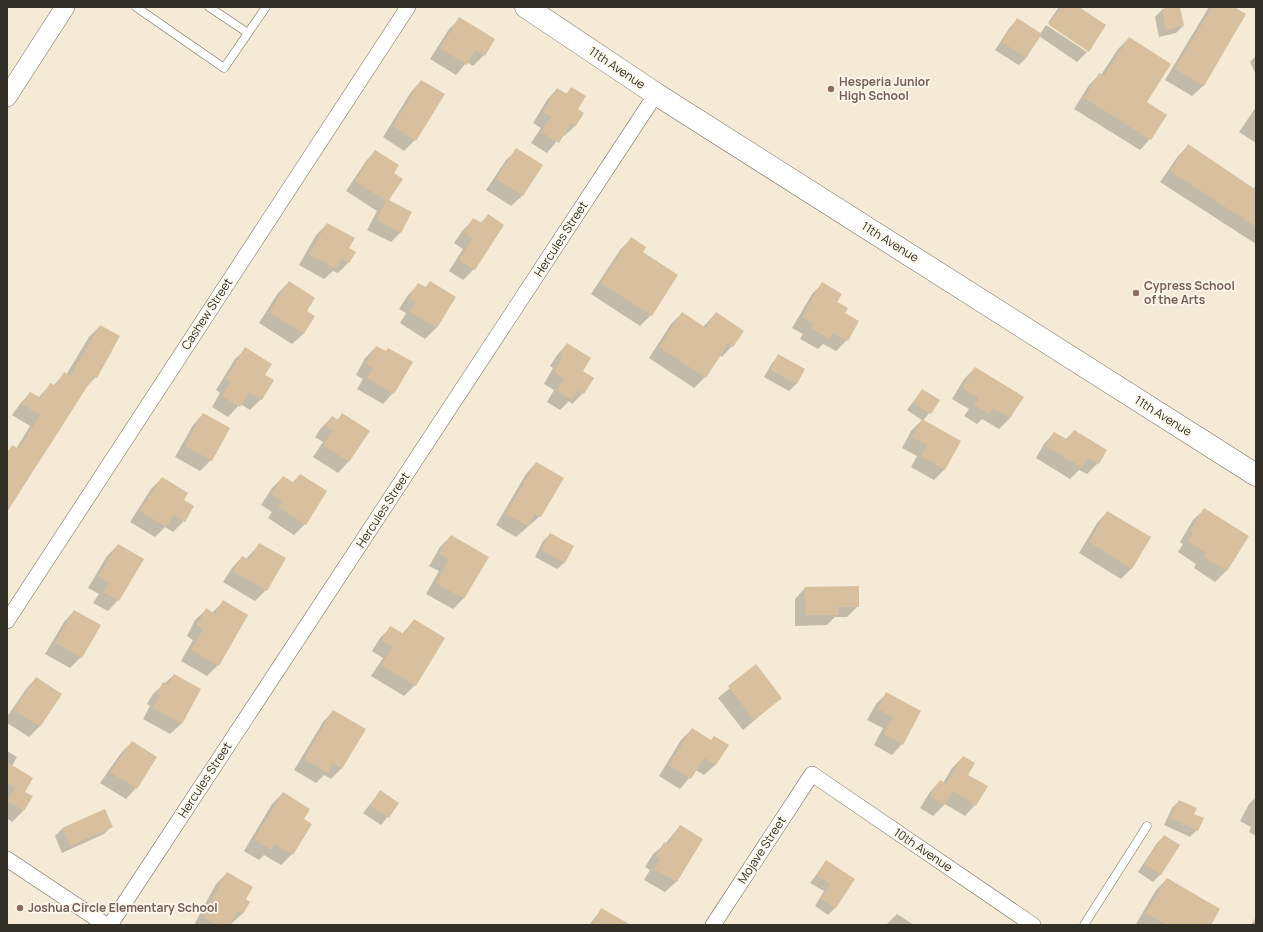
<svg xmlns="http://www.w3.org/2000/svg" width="1263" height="932" font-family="Manrope,sans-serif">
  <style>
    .shadow { fill: #0003 }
    .building { fill: #d8bf9d }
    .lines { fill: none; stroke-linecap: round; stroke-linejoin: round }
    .service-casing { stroke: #746c59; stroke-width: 9 }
    .minor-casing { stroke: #746c59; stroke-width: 16 }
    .tertiary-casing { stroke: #746c59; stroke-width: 20 }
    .secondary-casing { stroke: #746c59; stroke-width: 23 }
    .service { stroke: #fff; stroke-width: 8 }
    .minor { stroke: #fff; stroke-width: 15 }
    .tertiary { stroke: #fff; stroke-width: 19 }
    .secondary { stroke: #fff; stroke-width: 22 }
    .education-dot { fill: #8d6e63; stroke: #fdf8eb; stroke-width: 1.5 }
    .labels { text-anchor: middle; stroke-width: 3.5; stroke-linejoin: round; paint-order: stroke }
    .street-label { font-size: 12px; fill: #322f27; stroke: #fdf8eb }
    .education-label { font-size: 12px; font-weight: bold; fill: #785e54; stroke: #fdf8eb; text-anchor: start }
  </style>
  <rect width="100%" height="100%" fill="#f4ead5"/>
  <g class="shadow">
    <polygon points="1059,7 1077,7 1088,51 1077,62 1039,36 1026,58 1019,65 995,50 1010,27 1017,20 1040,34 1046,25 1087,52 1087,49 1048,23"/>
    <polygon points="1179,7 1183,26 1176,33 1159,37 1155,17 1162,10"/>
    <polygon points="1209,7 1232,7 1245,15 1203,86 1192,96 1165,80"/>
    <polygon points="460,19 484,55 473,66 467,62 456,75 430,59 449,29"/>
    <polygon points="1129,38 1145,102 1150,139 1140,150 1074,109 1089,85 1100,74 1101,75 1118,49"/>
    <polygon points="1256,56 1256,75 1250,62"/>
    <polygon points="421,81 415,140 404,151 383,137 411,92"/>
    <polygon points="557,89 566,94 571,89 576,110 582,114 575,126 564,136 562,135 547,153 531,143 541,128 533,123 547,100"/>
    <polygon points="1256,107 1256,143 1239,132"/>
    <polygon points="1188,146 1253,189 1256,186 1256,244 1160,182 1178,156"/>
    <polygon points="517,150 541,166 522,196 511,206 486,190 506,160"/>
    <polygon points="375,151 392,173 387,201 410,213 400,233 391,242 367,230 377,211 346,191 366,161"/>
    <polygon points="488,216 474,269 463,280 449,271 463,249 454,243 463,230 474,219 480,223"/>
    <polygon points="327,224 348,248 348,263 338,273 333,271 324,279 299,265 316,235"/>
    <polygon points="631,239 642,253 677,275 651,315 640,326 591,294 620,250"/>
    <polygon points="289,282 305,311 314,317 303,334 292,344 259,323 278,293"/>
    <polygon points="430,282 455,297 436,328 425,339 400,323 406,313 399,309 408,295 419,284 425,288"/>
    <polygon points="822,284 844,314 847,340 836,351 823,344 818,349 800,339 803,334 792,328 812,294"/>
    <polygon points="682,313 703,327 716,313 732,346 722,357 719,355 705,377 694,388 649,358 671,324"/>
    <polygon points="100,326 96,377 85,388 7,509 7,452 12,447 16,449 30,426 12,415 20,404 30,393 38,398 51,384 53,386 64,374 66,375 89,337"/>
    <polygon points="567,344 581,371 583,393 572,404 569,401 560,410 547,402 554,390 544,384 553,368 550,366 557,355"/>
    <polygon points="376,347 385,352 388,349 393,393 383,404 357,389 363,379 356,375 365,358"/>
    <polygon points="246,349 264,375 273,381 261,399 250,410 240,404 228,417 212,407 220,393 216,390 235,359"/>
    <polygon points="779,356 804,369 796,384 789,391 764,377 772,363"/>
    <polygon points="975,368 1010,418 999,429 982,419 977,424 964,416 969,409 952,399 964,379"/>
    <polygon points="922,390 938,401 923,421 945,469 934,480 911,467 917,456 902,448 911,431 922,420 907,410"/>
    <polygon points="203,414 211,460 200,471 175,457 193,425"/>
    <polygon points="342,415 368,432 348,462 338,473 313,457 323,442 315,437 321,428 332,417 337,420"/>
    <polygon points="1074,431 1098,463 1087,474 1079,470 1070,479 1036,458 1044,444 1054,433 1065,440"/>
    <polygon points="536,463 540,516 516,537 496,525 526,474"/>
    <polygon points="300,475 305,524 294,535 268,518 272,512 261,505 272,488 283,477 292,483"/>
    <polygon points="162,478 184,521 173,532 165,527 155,537 130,522 151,489"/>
    <polygon points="1204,510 1247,536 1226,571 1215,582 1194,568 1196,564 1178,552 1183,544 1180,542 1193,520"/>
    <polygon points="1107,512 1132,568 1121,579 1079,553 1097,523"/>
    <polygon points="550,534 565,562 557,569 535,557 543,541"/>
    <polygon points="451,536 487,557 463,599 453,609 426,594 439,571 429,566 440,547"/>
    <polygon points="260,544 266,590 255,601 223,582 232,568 242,557 246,559"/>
    <polygon points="118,545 118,600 108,611 93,603 99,594 88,588 107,556"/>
    <polygon points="805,588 858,606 847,617 835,617 827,625 795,626 795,599"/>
    <polygon points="223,602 218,665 207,676 181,661 193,640 187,636 195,620 206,610 212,613"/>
    <polygon points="74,611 81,657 70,668 45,654 64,622"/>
    <polygon points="414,620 415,685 404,696 371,676 383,658 372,651 380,638 391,627 402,634"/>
    <polygon points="756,666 781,698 743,730 718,698"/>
    <polygon points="174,675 181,724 170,734 143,719 150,706 147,704 153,694"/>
    <polygon points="36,678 39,727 29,737 7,723 7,717 26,689"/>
    <polygon points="886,694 902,744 892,755 874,745 883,728 867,720 876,704"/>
    <polygon points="333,711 342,768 331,779 324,775 316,783 294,770 323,722"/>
    <polygon points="692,729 711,741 727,745 715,765 704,775 696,770 680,789 659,776 681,740"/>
    <polygon points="132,742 136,788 126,799 100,783 121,753"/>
    <polygon points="7,751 17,757 12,766 24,792 32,796 23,811 12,822 7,818"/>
    <polygon points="963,757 975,805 965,816 945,804 933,816 920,808 930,792 940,781 943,783 952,768"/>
    <polygon points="380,792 398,804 381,825 363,813"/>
    <polygon points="283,793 292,854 281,865 264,855 259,860 244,851 272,804"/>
    <polygon points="1256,797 1256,836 1249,832 1251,827 1240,821 1249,804"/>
    <polygon points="1179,801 1193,814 1197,830 1190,837 1164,825 1172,808"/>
    <polygon points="104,811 111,827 104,834 62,853 55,836 62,829"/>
    <polygon points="680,826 701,839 676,882 665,892 644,880 650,870 645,867 653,854 665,844"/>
    <polygon points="1164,836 1179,846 1160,875 1153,882 1138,872 1157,843"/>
    <polygon points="826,862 853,879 835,908 828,915 815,906 824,891 810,883"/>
    <polygon points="227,873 245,900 249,902 242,914 231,924 194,925 216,884"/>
    <polygon points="1167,879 1210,925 1136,924 1156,890"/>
    <polygon points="602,909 619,925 589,925"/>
    <polygon points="897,914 914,925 886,925"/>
    <polygon points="1256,917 1256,925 1251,925"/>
  </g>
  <g class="building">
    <polygon points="1061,7 1079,7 1106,25 1089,52 1049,25"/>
    <polygon points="1170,7 1180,7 1184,26 1166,30 1162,9"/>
    <polygon points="1212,7 1234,7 1246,14 1204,86 1175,69"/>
    <polygon points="459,17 495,39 485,56 476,50 467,65 440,48"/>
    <polygon points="1017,18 1042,34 1026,58 1002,42"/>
    <polygon points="1129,37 1171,64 1147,102 1167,115 1151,140 1084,98 1099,73 1104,76"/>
    <polygon points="421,80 445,94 416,141 393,126"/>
    <polygon points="571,87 586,96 578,109 584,113 576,126 571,123 559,143 541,132 551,117 543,112 557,88 567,94"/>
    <polygon points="1188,144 1256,190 1256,227 1170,171"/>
    <polygon points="516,148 543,165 523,196 496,179"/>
    <polygon points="375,150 399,165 394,173 403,179 389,200 412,212 401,233 376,220 386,201 355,181"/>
    <polygon points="488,214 504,225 475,270 459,260 473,238 464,232 473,218 482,223"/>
    <polygon points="327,223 355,238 349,248 356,252 349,263 342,259 336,269 309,254"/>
    <polygon points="631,237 646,247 643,252 678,275 652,316 601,283"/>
    <polygon points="289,281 315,298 307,311 315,316 304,334 269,312"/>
    <polygon points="430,281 456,297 437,328 410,312 416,302 409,298 418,283 426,287"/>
    <polygon points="822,282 842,294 837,302 848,308 845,313 859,321 848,341 833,333 830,339 811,328 813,323 802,317"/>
    <polygon points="682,312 706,328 716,312 744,331 733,347 728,344 706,378 659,347"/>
    <polygon points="100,325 120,336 97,378 94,376 7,512 7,453 12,445 19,449 40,415 22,404 30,392 41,398 50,383 56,386 64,372 70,376"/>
    <polygon points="567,343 591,358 583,371 594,378 584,394 578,390 572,400 557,391 564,379 554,372 563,357 560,355"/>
    <polygon points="376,346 386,351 388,348 413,362 394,394 367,378 373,368 366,364"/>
    <polygon points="245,347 272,364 265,375 274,380 262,400 249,392 240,407 222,396 231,382 226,379"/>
    <polygon points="778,354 805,369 797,384 770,370"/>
    <polygon points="975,367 1024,397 1010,418 992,408 989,414 974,405 979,398 962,388"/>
    <polygon points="922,389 940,400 931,414 913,403"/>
    <polygon points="203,413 230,428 212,461 185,446"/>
    <polygon points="342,413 370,431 349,462 323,445 333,431 325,426 332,416 338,420"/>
    <polygon points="922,419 961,441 945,470 921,456 927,445 912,437"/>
    <polygon points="1074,430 1107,450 1099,464 1088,458 1082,468 1046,446 1054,432 1068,440"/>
    <polygon points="536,462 564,478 541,517 535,514 528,526 506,514"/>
    <polygon points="300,474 327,491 306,525 278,507 282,501 271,494 283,476 294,483"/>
    <polygon points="162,477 188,493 184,500 194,506 185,522 174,515 166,527 140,511"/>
    <polygon points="1204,508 1249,536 1227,571 1204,557 1206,553 1188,541 1193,533 1190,531"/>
    <polygon points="1107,511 1151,537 1132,569 1089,542"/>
    <polygon points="550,533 574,546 565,563 541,550"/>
    <polygon points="451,535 489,557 464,599 436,583 449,560 439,554"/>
    <polygon points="259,543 286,558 267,591 233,571 242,556 249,560"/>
    <polygon points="118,544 144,559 119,601 103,592 109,583 98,576"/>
    <polygon points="859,586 859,607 838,607 839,615 806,615 805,587"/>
    <polygon points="223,600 248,615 219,666 191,650 203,629 197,625 206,608 215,614"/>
    <polygon points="74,610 101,625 82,658 55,643"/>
    <polygon points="414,619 445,638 416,686 381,665 393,647 382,640 390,626 404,634"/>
    <polygon points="756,664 782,698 754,720 728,686"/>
    <polygon points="174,674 201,689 182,724 153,708 160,695 157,693 163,682 168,685"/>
    <polygon points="36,677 62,694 40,727 14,710"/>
    <polygon points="886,692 921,711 903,745 884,734 893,717 878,709"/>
    <polygon points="333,710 366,729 342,769 333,763 328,773 304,759"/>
    <polygon points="692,728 711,740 714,736 729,745 716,765 704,758 691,779 669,765"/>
    <polygon points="132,741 157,757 137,789 110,772"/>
    <polygon points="963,756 975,763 968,775 988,786 976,806 953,791 945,805 930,796 940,780 946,784"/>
    <polygon points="7,762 33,778 25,792 33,796 24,811 7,801 15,788 7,783"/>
    <polygon points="380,790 399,803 389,818 370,806"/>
    <polygon points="283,792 310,809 304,819 312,824 293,855 274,844 271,850 254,839"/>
    <polygon points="1179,800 1197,808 1194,814 1204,818 1198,831 1170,818"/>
    <polygon points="105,809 113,827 70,846 62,828"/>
    <polygon points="680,825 703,839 677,882 654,869 660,859 656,856 664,842 668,845"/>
    <polygon points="1164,835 1180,845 1161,875 1144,864"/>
    <polygon points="826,860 855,879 836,908 821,899 830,884 816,875"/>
    <polygon points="227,872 253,887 246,899 250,902 243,914 238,911 230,925 216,925 203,917"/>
    <polygon points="1167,878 1220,909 1211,925 1166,925 1146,913"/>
    <polygon points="601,908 631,925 592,925"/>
  </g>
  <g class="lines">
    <defs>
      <g id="service">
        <polyline points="136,7 224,68 266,7"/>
        <polyline points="209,7 248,33"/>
        <polyline points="1084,925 1147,826"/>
      </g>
      <g id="minor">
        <polyline points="7,621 408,7"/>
        <polyline points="7,859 106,925"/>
        <polyline points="110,925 656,94"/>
        <polyline points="713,925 812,774 1033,925"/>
      </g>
      <polyline id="tertiary" points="7,97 65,7"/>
      <polyline id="secondary" points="526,7 656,94 1256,475"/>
    </defs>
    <use href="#service" class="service-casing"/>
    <use href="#minor" class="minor-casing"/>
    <use href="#tertiary" class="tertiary-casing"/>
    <use href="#secondary" class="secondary-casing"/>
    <use href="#service" class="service"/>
    <use href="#minor" class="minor"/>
    <use href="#tertiary" class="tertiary"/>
    <use href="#secondary" class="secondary"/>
  </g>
  <g class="education-dot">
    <circle cx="831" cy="89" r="4"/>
    <circle cx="1136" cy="293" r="4"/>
    <circle cx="20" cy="908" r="4"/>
  </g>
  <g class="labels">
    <g class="street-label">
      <text transform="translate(617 68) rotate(34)" y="4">11th Avenue</text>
      <text transform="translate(561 239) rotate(-57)" y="4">Hercules Street</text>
      <text transform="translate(890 242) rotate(32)" y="4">11th Avenue</text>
      <text transform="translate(207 314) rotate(-57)" y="4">Cashew Street</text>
      <text transform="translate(1163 416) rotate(32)" y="4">11th Avenue</text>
      <text transform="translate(383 510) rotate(-57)" y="4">Hercules Street</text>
      <text transform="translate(205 780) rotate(-57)" y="4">Hercules Street</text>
      <text transform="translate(762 850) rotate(-57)" y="4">Mojave Street</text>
      <text transform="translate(923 850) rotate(34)" y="4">10th Avenue</text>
    </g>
    <g class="education-label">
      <text x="839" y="86">Hesperia Junior<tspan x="839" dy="14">High School</tspan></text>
      <text x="1144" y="290">Cypress School<tspan x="1144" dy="14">of the Arts</tspan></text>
      <text x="28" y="912">Joshua Circle Elementary School</text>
    </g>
  </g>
  <rect width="1263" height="932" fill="none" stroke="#322f27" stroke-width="16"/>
</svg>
